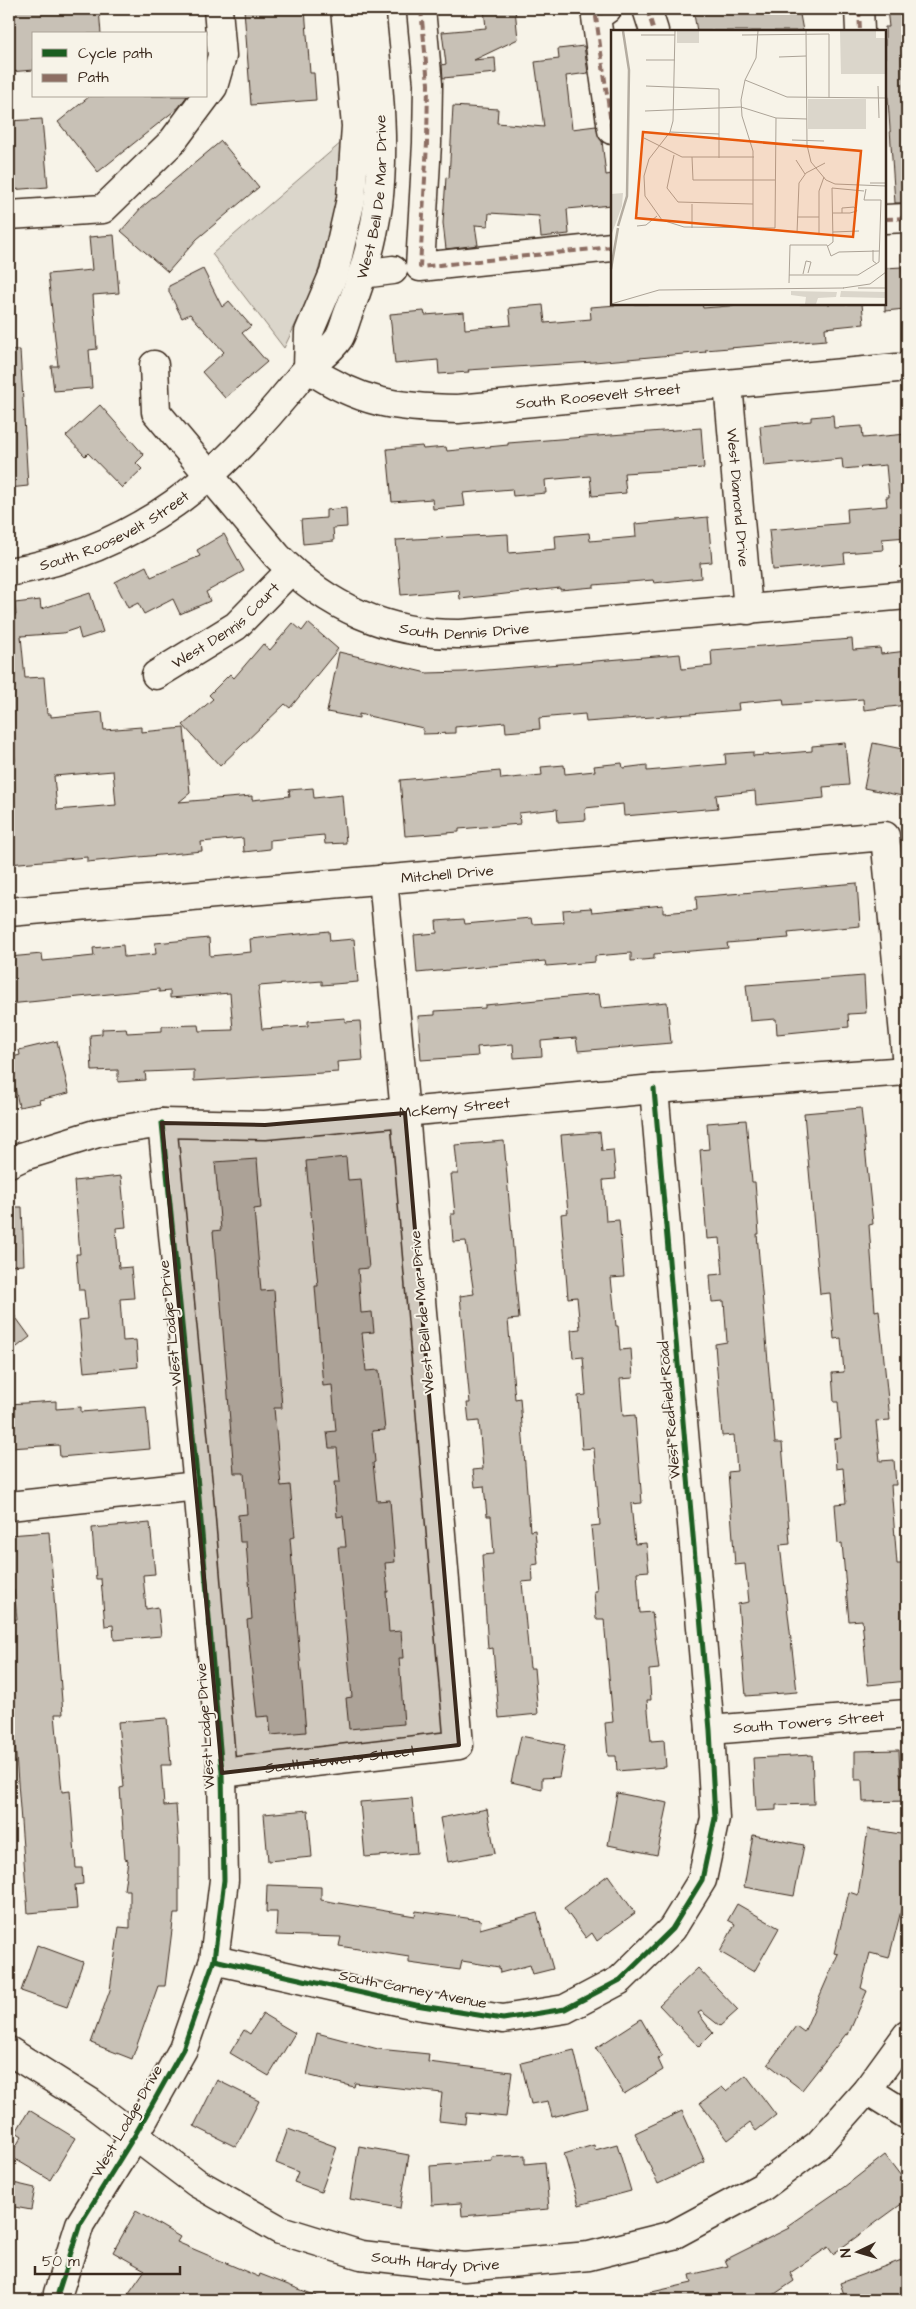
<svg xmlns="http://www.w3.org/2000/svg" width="916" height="2309" font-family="'Architects Daughter',sans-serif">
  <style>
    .green { fill: #dbd6cb; stroke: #8b8074 }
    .building { fill: #c8c1b6; stroke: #3b2a1e; fill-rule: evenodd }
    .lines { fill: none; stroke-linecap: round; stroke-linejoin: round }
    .minor-casing { stroke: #3b2a1e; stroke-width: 31 }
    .minor { stroke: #f7f3e8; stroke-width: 28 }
    .quiet { stroke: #8d6e63; stroke-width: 4; stroke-dasharray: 8 4; stroke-linecap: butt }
    .cycleway-casing { stroke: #f7f3e8; stroke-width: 8 }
    .cycleway { stroke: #1b5e20; stroke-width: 5 }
    .marked { fill: #3b2a1e; fill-opacity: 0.2; stroke: #3b2a1e; stroke-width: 4; stroke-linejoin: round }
    .labels { text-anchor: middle; stroke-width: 4; stroke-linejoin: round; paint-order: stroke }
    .street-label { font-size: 15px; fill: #3b2a1e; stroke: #f7f3e8 }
    .inset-river { fill: none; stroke: #b4aca0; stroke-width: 2.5 }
    .inset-road { fill: none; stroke: #aca397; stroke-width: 1 }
    .view { fill: #e8590c; fill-opacity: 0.15; stroke: #e8590c; stroke-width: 2.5 }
    .inset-edge { fill: none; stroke: #3b2a1e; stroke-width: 2.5 }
  </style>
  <rect width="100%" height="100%" fill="#f7f3e8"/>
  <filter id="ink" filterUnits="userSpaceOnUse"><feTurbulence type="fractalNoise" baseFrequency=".02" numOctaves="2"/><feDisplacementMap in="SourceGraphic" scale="10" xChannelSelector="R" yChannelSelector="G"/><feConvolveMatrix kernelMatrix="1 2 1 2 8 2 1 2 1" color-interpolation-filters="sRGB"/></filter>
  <g filter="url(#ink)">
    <polygon class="green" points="342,142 338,199 314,286 284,348 212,254"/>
    <g class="building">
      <polygon points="9,9 99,9 101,34 34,34 34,70 9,72"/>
      <polygon points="244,9 305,9 310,73 314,73 316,100 251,105"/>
      <polygon points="484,9 515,9 518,39 474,60 495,58 496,73 443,78 442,65 446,64 442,32 486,28"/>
      <polygon points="693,9 769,9 770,14 799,9 803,31 697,31"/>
      <polygon points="887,9 907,9 907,203 895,203 885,55 885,27 889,27"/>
      <polygon points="584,46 588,73 566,76 572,129 596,126 602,141 606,175 612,174 612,205 567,209 569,234 541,237 539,216 489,213 488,226 475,225 478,245 446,249 443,223 446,177 449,178 453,106 498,109 497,123 544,127 535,62 559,59 558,49"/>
      <polygon points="90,96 187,96 179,107 98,172 58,122"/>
      <polygon points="42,119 48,187 9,190 9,121"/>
      <polygon points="221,141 259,187 197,239 168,272 121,231 141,208"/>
      <polygon points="114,235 119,293 93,295 97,349 89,350 92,388 54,391 51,366 58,366 48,274 92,270 89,237"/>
      <polygon points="902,267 905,309 885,311 885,268"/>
      <polygon points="203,269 222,307 229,301 251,326 242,333 267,362 225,398 202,372 224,352 190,314 182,318 169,292 169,286"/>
      <polygon points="631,304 702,304 703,308 755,304 862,304 864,324 825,328 826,340 705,350 706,352 594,362 468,370 469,372 439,374 438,360 395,364 390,314 424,311 425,315 464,312 465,329 511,325 509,308 543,305 545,323 591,319 590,307"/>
      <polygon points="9,350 20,350 28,486 9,488"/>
      <polygon points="100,405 144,455 136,463 142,469 122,488 88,453 85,456 66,436"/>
      <polygon points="833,415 834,428 862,426 863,438 907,434 907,537 882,539 883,550 844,553 845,563 773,570 769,530 848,523 847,509 887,506 886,497 889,497 886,465 843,469 842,459 764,466 760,426 811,421 811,417"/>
      <polygon points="701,428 704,468 624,473 626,493 592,496 590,476 545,480 546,493 513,496 512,489 463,493 465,506 433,509 432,499 392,502 387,449 422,446 423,449 446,447 447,451 508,445 508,443"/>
      <polygon points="346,508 347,527 333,528 334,541 303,544 301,520 326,518 326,510"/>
      <polygon points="708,517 712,562 700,563 701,578 654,583 653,580 594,585 594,587 560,590 560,588 460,599 459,590 401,595 396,540 508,534 509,553 556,549 555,536 589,533 590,541 636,537 635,524"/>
      <polygon points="224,534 244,571 206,592 210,601 180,614 173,599 144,614 138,603 128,608 115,582 146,566 151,577 200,556 197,550"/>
      <path d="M90,593L103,632L81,639L78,628L63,633L21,636L25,678L44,677L47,714H51V717L102,712L104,730L141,727V732L184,728L190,793L179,802L252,796V800L290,796L289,790L313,788L314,798L342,795L346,843L325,844L324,835L270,840V849L244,852L243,838L201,842L202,851L87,862V857L9,864V762L15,761L11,710H9V615H16L15,603L40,600L41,609ZM113,771L116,805L57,810L54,776Z"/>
      <polygon points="293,623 302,631 308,623 338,649 290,708 285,704 220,766 183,725 213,699 209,695 230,674 234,678 263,644 270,650"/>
      <polygon points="852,639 853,650 880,648 881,654 907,651 907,705 864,710 863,699 784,705 783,699 738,703 739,710 665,716 586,722 585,714 539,718 540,729 506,732 505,722 455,727 455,733 423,734 423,728 359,714 359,718 327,712 339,652 427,673 464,672 680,654 682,669 712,666 711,650"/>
      <polygon points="845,743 849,785 823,787 824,798 756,805 755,791 716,795 718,808 624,816 623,804 585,808 586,820 558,822 557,809 519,813 520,824 459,829 459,832 405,836 400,780 500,771 501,779 542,775 541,767 564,765 565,774 595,771 594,766 622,763 623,768 647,765 647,771 726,764 725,754 753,752 753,756 812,751 812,746"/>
      <polygon points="873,743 907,750 907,797 864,788"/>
      <polygon points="857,883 860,926 788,933 789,938 727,943 728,948 654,954 654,959 631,961 631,953 595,956 595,962 546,966 545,961 417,973 414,935 437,933 436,921 464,919 465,924 531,918 532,924 564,922 563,910 591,908 592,912 663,905 663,913 697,910 696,897"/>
      <polygon points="329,931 330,941 354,939 358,982 322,985 322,981 259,986 258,993 262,1029 308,1026 308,1021 345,1018 345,1022 360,1021 363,1060 337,1062 338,1072 194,1081 194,1070 145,1072 146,1080 118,1082 118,1070 92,1071 90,1035 102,1034 102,1029 126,1028 127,1033 162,1031 162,1026 198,1025 199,1031 233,1030 230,993 170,998 170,991 159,992 159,989 9,1004 9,957 42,954 43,961 94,956 93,948 123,945 124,957 156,954 155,943 209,938 210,956 251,952 250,939"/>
      <polygon points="864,976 866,1013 848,1014 849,1027 777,1034 776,1019 750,1021 746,985"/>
      <polygon points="599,994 601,1008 667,1002 671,1043 578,1051 576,1038 541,1041 542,1056 514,1058 513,1044 477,1047 478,1056 421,1060 418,1016 435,1015 435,1011 485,1008 485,1005"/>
      <polygon points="57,1041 69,1093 39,1100 40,1103 19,1107 9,1058 20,1055 19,1050"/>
      <polygon points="861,1108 873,1224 869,1225 875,1311 879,1310 890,1420 876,1421 880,1461 894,1460 896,1485 891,1485 897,1564 903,1564 907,1617 907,1681 868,1685 862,1620 849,1621 842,1543 838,1544 835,1504 846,1503 843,1468 836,1469 834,1439 841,1438 838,1402 834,1402 832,1373 844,1372 841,1338 834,1339 830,1293 820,1294 804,1113"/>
      <polygon points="746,1120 752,1182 755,1182 759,1234 757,1234 775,1443 782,1443 790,1544 780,1545 797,1692 746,1696 738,1604 749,1602 745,1564 735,1565 728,1472 737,1471 734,1435 722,1436 715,1344 727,1342 724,1301 712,1302 710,1275 723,1274 720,1238 707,1239 700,1150 709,1149 707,1123"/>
      <polygon points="600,1132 602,1151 613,1150 616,1179 603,1180 606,1221 619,1220 622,1254 624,1277 611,1278 616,1326 618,1326 620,1350 631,1349 633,1378 620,1379 623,1416 635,1415 642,1503 631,1504 635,1544 646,1543 649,1571 637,1572 640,1613 652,1612 659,1669 649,1670 651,1700 647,1700 651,1741 664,1740 666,1767 617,1771 616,1756 608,1756 605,1723 613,1722 604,1619 596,1619 594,1591 597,1591 591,1526 600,1525 594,1448 582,1449 578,1396 586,1395 583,1357 573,1358 571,1330 580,1329 577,1297 568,1298 561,1214 568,1213 561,1135"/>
      <polygon points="504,1141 519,1319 508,1320 515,1399 520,1398 530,1531 535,1530 538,1564 532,1565 533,1581 522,1582 530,1668 534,1668 538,1714 499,1718 493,1648 488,1649 482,1555 494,1554 491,1516 487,1516 484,1486 475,1487 473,1470 483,1469 479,1421 469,1422 467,1403 470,1403 460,1296 474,1294 466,1241 453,1242 451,1214 455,1214 451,1174 458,1174 455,1145"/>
      <polygon points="346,1157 348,1180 361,1179 369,1268 358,1269 361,1313 372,1312 374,1332 362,1333 366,1371 379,1370 385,1430 372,1431 375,1462 373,1463 377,1501 390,1500 395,1562 385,1563 388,1592 386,1592 389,1632 401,1631 403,1658 399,1658 404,1724 349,1729 346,1698 352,1697 338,1547 346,1547 343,1516 337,1517 334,1482 340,1482 337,1448 329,1448 327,1432 336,1431 332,1385 323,1386 315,1286 318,1286 306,1161"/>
      <polygon points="257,1159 261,1208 254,1209 261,1291 274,1290 282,1408 274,1408 281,1486 290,1485 295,1537 290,1538 306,1732 271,1735 269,1716 257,1717 252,1673 247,1620 252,1619 246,1542 240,1542 238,1515 247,1514 244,1473 234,1473 219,1279 217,1279 213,1231 221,1230 215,1162"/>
      <polygon points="121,1176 126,1227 116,1228 119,1268 131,1267 134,1298 120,1299 123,1341 136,1340 138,1367 84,1372 79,1320 87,1319 84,1290 79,1290 76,1254 80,1254 74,1181"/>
      <polygon points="9,1207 22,1207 24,1265 9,1266"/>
      <polygon points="9,1308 30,1337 9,1353"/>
      <polygon points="56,1401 56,1409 81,1407 81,1412 146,1407 150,1449 60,1457 59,1445 9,1448 9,1404"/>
      <polygon points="150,1523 155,1574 143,1575 146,1609 158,1607 161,1636 114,1640 113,1625 105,1626 101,1579 96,1579 92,1528"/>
      <polygon points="49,1532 63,1714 55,1714 62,1792 70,1791 76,1868 82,1868 83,1884 75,1885 77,1909 28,1913 13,1717 11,1718 9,1694 9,1620 17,1619 14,1589 9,1589 9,1535"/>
      <polygon points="167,1718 171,1765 161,1765 164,1806 176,1805 179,1849 179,1914 174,1914 165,1986 158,1986 132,2059 91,2043 110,1990 119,1927 130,1928 130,1890 124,1890 128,1860 125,1859 120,1788 124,1787 118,1722"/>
      <polygon points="521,1736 565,1745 559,1777 542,1778 542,1789 511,1782"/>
      <polygon points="899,1750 900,1775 907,1775 907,1801 863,1802 862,1780 855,1780 855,1751"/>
      <polygon points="812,1755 814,1804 776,1805 776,1810 756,1811 753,1758"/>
      <polygon points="617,1793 668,1803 657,1855 608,1845"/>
      <polygon points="412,1798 417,1853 365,1857 360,1802"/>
      <polygon points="487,1809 495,1853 448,1862 440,1818"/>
      <polygon points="308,1810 312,1857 268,1861 264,1814"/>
      <polygon points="868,1829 907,1835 907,1887 889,1958 870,1953 861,1988 867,1991 848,2035 846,2034 802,2090 768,2064 796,2026 804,2032 838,1954 834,1953 849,1892 858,1895"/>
      <polygon points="753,1835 804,1845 794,1896 744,1887"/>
      <polygon points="608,1875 635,1913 597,1941 592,1933 586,1938 564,1908"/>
      <polygon points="267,1885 321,1887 321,1900 415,1916 416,1911 481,1920 480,1929 537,1913 553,1969 533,1974 530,1965 500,1973 499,1967 462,1961 460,1970 409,1963 409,1957 339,1946 341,1937 276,1935 277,1912 266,1912"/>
      <polygon points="737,1904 779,1928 754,1972 720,1952 735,1924 728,1920"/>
      <polygon points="37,1945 83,1962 67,2007 21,1991"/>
      <polygon points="698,1968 738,2010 720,2026 701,2011 698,2013 713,2033 699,2047 659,2005"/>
      <polygon points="263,2014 295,2033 269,2076 230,2053 244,2030 250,2034"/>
      <polygon points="641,2019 662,2056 658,2059 663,2070 624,2094 596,2048"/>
      <polygon points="317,2033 378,2049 429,2054 428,2062 512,2072 506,2117 466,2113 465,2124 439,2121 442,2093 355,2083 354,2087 307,2075"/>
      <polygon points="574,2050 588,2108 552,2117 548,2101 531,2104 521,2063"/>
      <polygon points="746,2075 776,2115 756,2131 750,2123 728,2140 700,2103 722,2087 726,2091"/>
      <polygon points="217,2080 259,2101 236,2147 194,2126"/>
      <polygon points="29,2110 75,2138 50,2180 10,2156 22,2136 16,2132"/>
      <polygon points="682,2111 705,2162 658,2184 635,2133"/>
      <polygon points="288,2129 337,2147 321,2192 294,2182 298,2172 276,2163"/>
      <polygon points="617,2144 631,2191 579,2205 564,2154 594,2145 595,2150"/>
      <polygon points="359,2146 409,2155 400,2208 350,2199"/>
      <polygon points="525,2155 525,2164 545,2162 549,2209 462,2216 461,2203 432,2205 430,2166 492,2161 492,2157"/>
      <polygon points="885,2155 907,2184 907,2200 833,2254 828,2247 790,2273 794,2281 766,2300 644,2300 643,2294 692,2283 690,2275 728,2266 725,2260 789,2228 787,2226 844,2187"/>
      <polygon points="9,2182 35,2188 31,2210 9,2206"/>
      <polygon points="136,2211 180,2237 177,2242 259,2277 260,2274 327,2300 124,2300 145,2270 113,2252"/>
      <polygon points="907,2258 907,2300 846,2300 840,2283"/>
    </g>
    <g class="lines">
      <defs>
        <g id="minor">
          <polyline points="421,9 428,84 427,143 420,267 612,247"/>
          <polyline points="607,9 596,17 612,130"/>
          <polyline points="647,9 654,31"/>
          <polyline points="859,9 860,31"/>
          <polyline points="9,215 103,209 172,142 213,87 222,56 218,9"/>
          <polyline points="885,219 907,218"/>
          <polyline points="362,274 393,270"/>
          <path id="s1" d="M154,365L156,412L277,556C327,607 389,635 461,634L907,595"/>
          <path id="s2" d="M308,368C359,403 397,408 458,409L897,368"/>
          <polyline points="308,368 309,332 334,273 351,199 356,126 345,9"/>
          <path id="s3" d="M728,384L748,610"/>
          <path id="s4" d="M9,572C141,549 221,477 301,376C312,363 330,352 339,338C343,331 345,322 348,314C362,279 373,242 378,205C386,139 377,74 371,9"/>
          <path id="s5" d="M156,675L236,626L291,570"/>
          <path id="s6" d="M9,912L885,836L907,1066"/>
          <path id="s7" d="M9,1163L24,1156L98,1133L162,1123L265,1125L654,1089L907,1071"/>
          <polyline points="9,1506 198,1486"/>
          <path id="s8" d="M710,1730L907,1714"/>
          <path id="s9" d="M222,1773L459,1745L405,1113L383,879"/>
          <polyline points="214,1960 416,2005 503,2019 565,2009 620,1980 672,1929 702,1880 715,1818 710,1730 654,1089"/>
          <path id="s10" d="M9,2051L90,2102L197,2183L280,2230L361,2255L464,2267L589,2256L673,2235L762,2187L818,2145L867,2090L907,2035"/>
          <polyline points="867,2090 907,2115"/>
          <polyline points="58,2293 80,2224 135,2135 183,2049 214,1960 224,1880 222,1773 198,1486 162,1123"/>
        </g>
      </defs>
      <use href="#minor" class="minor-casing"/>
      <use href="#minor" class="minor"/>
      <g class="quiet">
        <polyline points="421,9 428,84 427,143 420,267 612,247"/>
        <polyline points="607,9 596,17 612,130"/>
        <polyline points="647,9 654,31"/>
        <polyline points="859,9 860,31"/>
        <polyline points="885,219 907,218"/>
      </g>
      <defs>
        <g id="cycleway">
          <polyline points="214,1960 416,2005 503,2019 565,2009 620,1980 672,1929 702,1880 715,1818 710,1730 654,1089"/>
          <polyline points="58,2293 80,2224 135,2135 183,2049 214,1960 224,1880 222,1773 198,1486 162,1123"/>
        </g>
      </defs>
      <use href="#cycleway" class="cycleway-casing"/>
      <use href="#cycleway" class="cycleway"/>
    </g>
  </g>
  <path class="marked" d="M405,1113L459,1745L222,1773L162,1123L265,1125Z"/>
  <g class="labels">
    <g class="street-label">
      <text dy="5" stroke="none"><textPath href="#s4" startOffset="561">West Bell De Mar Drive</textPath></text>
      <text dy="5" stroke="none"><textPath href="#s2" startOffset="299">South Roosevelt Street</textPath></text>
      <text dy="5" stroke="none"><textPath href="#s3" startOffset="114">West Diamond Drive</textPath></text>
      <text dy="5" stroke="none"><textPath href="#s4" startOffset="114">South Roosevelt Street</textPath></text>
      <text dy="5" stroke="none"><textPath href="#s5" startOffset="86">West Dennis Court</textPath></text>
      <text dy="5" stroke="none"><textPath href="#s1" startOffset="444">South Dennis Drive</textPath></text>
      <text dy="5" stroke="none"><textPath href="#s6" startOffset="440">Mitchell Drive</textPath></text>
      <text dy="5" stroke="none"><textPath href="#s7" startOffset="452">McKemy Street</textPath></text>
      <text transform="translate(422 1312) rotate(-95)" y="5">West Bell de Mar Drive</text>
      <text transform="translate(170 1323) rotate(-96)" y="5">West Lodge Drive</text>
      <text transform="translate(669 1410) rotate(-95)" y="5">West Redfield Road</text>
      <text dy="5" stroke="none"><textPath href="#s8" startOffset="99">South Towers Street</textPath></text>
      <text transform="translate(205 1726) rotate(-94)" y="5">West Lodge Drive</text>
      <text dy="5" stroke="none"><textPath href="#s9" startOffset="119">South Towers Street</textPath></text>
      <text transform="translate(413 1989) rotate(11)" y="5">South Carney Avenue</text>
      <text transform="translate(127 2121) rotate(-60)" y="5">West Lodge Drive</text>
      <text dy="5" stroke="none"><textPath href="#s10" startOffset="485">South Hardy Drive</textPath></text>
    </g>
  </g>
  <g transform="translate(611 30)">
    <rect width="275" height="275" fill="#f7f3e8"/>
    <path d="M66,1H88V13H66ZM229,1H265V8H275V44H230ZM197,69H255V99H197ZM12,163L11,176L0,206V164ZM180,261L226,262L225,267L207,268L205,274H194L195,267L180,265ZM230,261L275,262V268L229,267Z" fill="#dbd6cb"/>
    <path class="inset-river" d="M7,196L16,166L18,40L12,1M0,239L7,198"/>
    <path class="inset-road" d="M64,1L62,91L59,102L38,129L33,146L34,166L51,190L73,197L164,198L165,88M195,1L196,115L200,132L215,150L224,154L275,156M30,5H64M131,5L218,4V68M168,27L195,26M35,30H64M134,50L176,67L275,68M35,56L108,59V128M267,56L268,88M34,81L130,77L165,88L196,89M59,102L108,104M33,108L71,127H143M181,110L213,111M63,125L56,158L67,172L142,174M81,127L82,150H164M185,130L194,144M259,153H275M222,183H239L246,181L243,177L231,178V183M186,187H208M26,196L35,195L46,186M81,198V174M142,198V121L131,86L130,70L134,50L145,28L147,1M222,202L248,201M186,203L188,153L195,143L214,133M208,203V161L213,147M217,216L222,212L221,158L253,161M262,220V231L266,234M192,244L195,231L200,232L197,243M178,245H247L268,232L270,170H253L255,159M178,253L179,215H216L220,226L228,222L268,221M232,258L259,254L275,242M247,258H275M0,274L48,260L233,258"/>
    <path class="view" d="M32,102L250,121L242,207L25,188Z"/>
    <rect width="275" height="275" class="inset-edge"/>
  </g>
  <rect width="916" height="2309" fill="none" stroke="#f7f3e8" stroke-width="30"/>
  <rect x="15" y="15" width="886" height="2279" fill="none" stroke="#3b2a1e" stroke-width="2" filter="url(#ink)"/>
  <rect x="32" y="32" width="175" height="65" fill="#f7f3e8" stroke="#aca397"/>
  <rect x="42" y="49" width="25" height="8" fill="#1b5e20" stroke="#aca397"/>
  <text x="78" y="58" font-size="15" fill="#3b2a1e">Cycle path</text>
  <rect x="42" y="74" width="25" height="8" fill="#8d6e63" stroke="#aca397"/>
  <text x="78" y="82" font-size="15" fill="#3b2a1e">Path</text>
  <g transform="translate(858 2252) rotate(265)" stroke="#f7f3e8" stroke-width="4" paint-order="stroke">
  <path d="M0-4L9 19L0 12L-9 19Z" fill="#3b2a1e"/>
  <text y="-8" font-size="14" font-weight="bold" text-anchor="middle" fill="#3b2a1e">N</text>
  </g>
  <path d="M35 2266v8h145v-8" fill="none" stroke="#3b2a1e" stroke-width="2.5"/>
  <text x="42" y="2266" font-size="15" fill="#3b2a1e" stroke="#f7f3e8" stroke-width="4" paint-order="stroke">50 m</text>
</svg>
